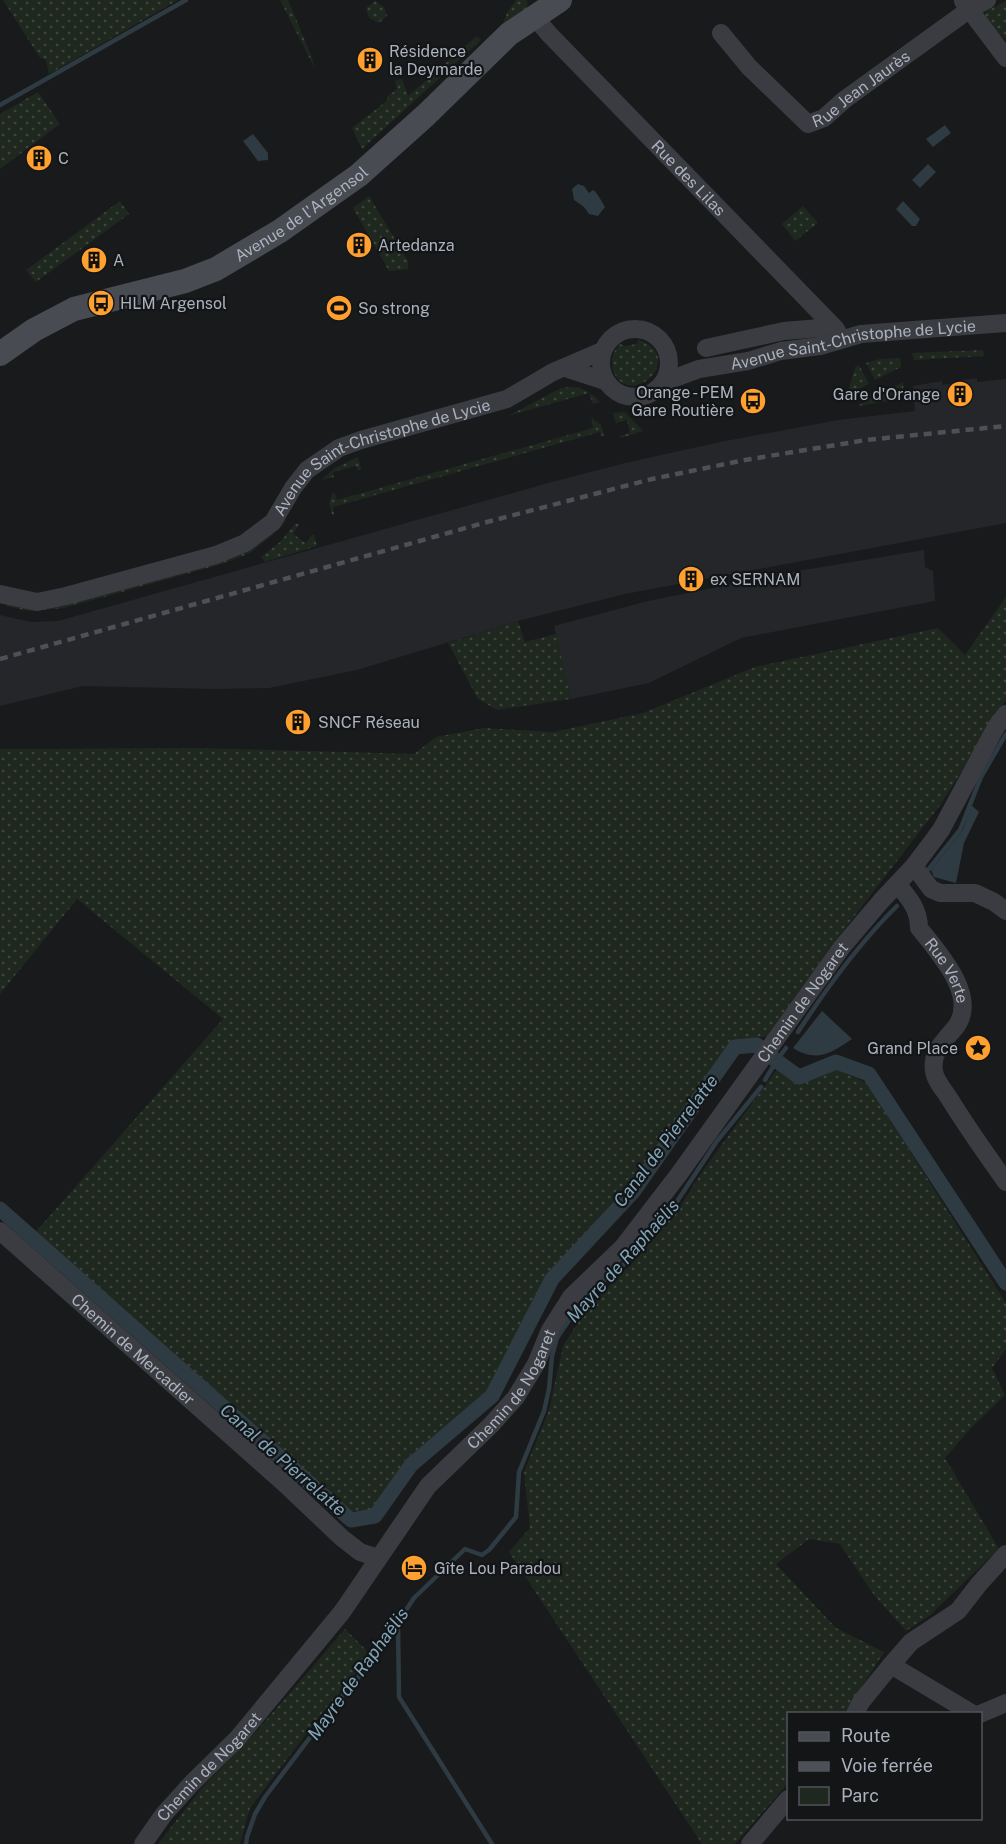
<svg xmlns="http://www.w3.org/2000/svg" width="1006" height="1844" font-family="'Public Sans',sans-serif">
  <style>
    .built { fill: #252629 }
    .green { fill: url(#green-dots) }
    .water { fill: #2e3b42 }
    .lines { fill: none; stroke-linecap: round; stroke-linejoin: round }
    .stream { stroke: #2e3b42; stroke-width: 4.5 }
    .canal { stroke: #2e3b42; stroke-width: 15 }
    .street { stroke: #3a3c42; stroke-width: 18 }
    .secondary { stroke: #484b52; stroke-width: 24 }
    .rail { stroke: #4d5057; stroke-width: 4.5; stroke-dasharray: 8 6; stroke-linecap: butt }
    .labels { text-anchor: middle; stroke-width: 4.5; stroke-linejoin: round; paint-order: stroke }
    .poi-label { font-size: 16px; fill: #abb2bd; stroke: #141517; text-anchor: start }
    .street-label { font-size: 16px; fill: #abb2bd; stroke: #141517 }
    .water-label { font-size: 18px; font-style: italic; fill: #80a6ba; stroke: #141517 }
  </style>
  <defs>
    <pattern id="green-dots" width="8" height="8" patternUnits="userSpaceOnUse" patternTransform="scale(1.5)"><rect width="8" height="8" fill="#1f281f"/><path d="M2 2h.1M6 6h.1" fill="none" stroke="#3d453e" stroke-width="1.8" stroke-linecap="round"/></pattern>
  </defs>
  <rect width="100%" height="100%" fill="#191a1c"/>
  <g class="built">
    <polygon points="977,378 977,382 1006,379 1006,523 625,594 518,621 357,670 269,688 213,689 83,686 0,706 0,615 31,622 58,621 552,482 625,463 720,442 838,420 915,411 913,386 942,381 942,385 962,382 963,380"/>
    <polygon points="924,550 925,567 933,571 935,601 741,638 649,683 571,699 554,626 648,601 786,573"/>
  </g>
  <g class="green">
    <polygon points="3,0 178,0 49,74 46,60 40,58"/>
    <polygon points="280,0 288,0 311,55 315,69"/>
    <polygon points="516,0 527,0 528,11 502,26 507,13"/>
    <polygon points="375,1 384,7 387,16 379,23 369,18 366,8"/>
    <polygon points="1006,1 1006,37 1004,39 1001,35 999,36 984,16 986,11"/>
    <polygon points="477,36 481,40 362,149 352,128 388,100 387,97 397,89 395,81 402,79 408,96"/>
    <polygon points="38,92 60,124 0,169 0,114"/>
    <polygon points="369,196 408,261 408,269 389,271 353,208"/>
    <polygon points="120,201 129,214 36,282 26,270"/>
    <polygon points="803,206 818,223 795,241 782,224"/>
    <path d="M639,340C689,358 628,412 613,370C610,360 613,352 620,344L625,346L636,344Z"/>
    <polygon points="983,350 984,356 914,360 912,353"/>
    <polygon points="900,358 901,367 875,380 866,363 880,359"/>
    <polygon points="859,365 869,384 847,395 855,367"/>
    <polygon points="903,382 904,399 857,406"/>
    <path d="M570,387C583,387 591,393 600,402L593,404L589,393L508,416L561,388Z"/>
    <polygon points="624,412 627,414 643,431 621,438 620,436 630,433 627,420 616,423 613,413"/>
    <polygon points="591,417 601,425 604,435 601,437 600,432 333,507 334,514 332,515 329,503 332,494 335,493 337,500 586,430 593,427"/>
    <polygon points="358,457 361,469 358,471 356,466 333,472 334,477 321,480 335,468"/>
    <polygon points="283,518 286,521 272,535 250,553 222,564 64,608 29,611 6,606 8,602 214,562"/>
    <polygon points="296,523 299,525 293,534 306,543 312,535 314,535 317,546 265,562 261,557 280,542"/>
    <polygon points="1006,597 1006,700 941,804 829,949 767,1036 733,1041 628,1192 547,1278 489,1389 405,1460 372,1511 351,1511 34,1234 223,1019 77,899 0,994 0,749 199,748 414,754 436,737 484,728 553,732 643,713 755,667 938,628 965,655"/>
    <polygon points="518,621 525,642 556,634 571,699 497,710 478,699 448,643"/>
    <polygon points="778,1068 796,1084 835,1069 867,1083 1006,1303 1006,1349 992,1368 1005,1395 969,1430 945,1458 999,1549 930,1615 906,1631 874,1595 840,1544 809,1539 776,1564 836,1628 884,1652 845,1713 788,1714 788,1783 735,1844 702,1844 509,1552 530,1528 524,1472 549,1410 563,1346 587,1308 635,1260 677,1211 704,1169"/>
    <polygon points="345,1629 371,1655 319,1717 250,1808 240,1844 158,1844 201,1789 255,1733"/>
  </g>
  <g class="water">
    <polygon points="945,125 951,133 933,147 926,139"/>
    <polygon points="253,134 268,153 268,160 258,161 243,141"/>
    <polygon points="928,164 936,172 920,188 912,180"/>
    <path d="M578,184L584,186L589,193L593,190C597,192 602,202 605,207L598,216L589,214L584,207L574,200L572,189Z"/>
    <polygon points="903,201 920,219 916,226 912,226 896,209"/>
    <polygon points="971,805 979,812 964,843 956,883 934,877 931,870 963,830"/>
    <path d="M822,1011L852,1039C831,1053 817,1063 793,1048Z"/>
  </g>
  <g class="lines">
    <g class="stream">
      <polyline points="0,105 186,0"/>
      <polyline points="928,870 960,830 981,777 1006,734"/>
      <path d="M798,1032C826,989 860,942 897,906"/>
      <polyline points="765,1080 777,1060 786,1048"/>
      <polyline points="398,1624 399,1697 492,1844"/>
      <polyline points="246,1844 247,1837 255,1814 265,1797 333,1707 373,1660 414,1598 465,1549 482,1555 489,1550 516,1517 519,1472 544,1411 549,1389 552,1356 557,1338 578,1307 592,1291 629,1260 672,1209 717,1141 761,1087"/>
    </g>
    <g class="canal">
      <polyline points="770,1056 799,1077 836,1062 869,1074 1006,1283"/>
      <polyline points="0,1209 351,1520 375,1516 411,1465 492,1396 552,1279 633,1192 735,1047 757,1045 761,1048"/>
    </g>
    <g class="street">
      <polyline points="963,1 1006,58"/>
      <path id="s1" d="M534,16L549,34L835,328L837,331V341"/>
      <path id="s2" d="M721,33L749,67L808,124L824,118L844,100L970,9L987,0"/>
      <circle cx="635" cy="363" r="34"/>
      <polyline points="706,348 784,331 820,328 830,323"/>
      <polyline points="565,368 605,381"/>
      <path id="s3" d="M664,382L699,369L748,361L781,351L820,346L861,334L1006,323"/>
      <path id="s4" d="M0,594L37,602L66,596L216,555L245,543L273,522L293,488L307,470L339,448L361,440L507,399L553,372L602,351"/>
      <polyline points="914,866 931,889 940,893 975,893 994,902 1006,911"/>
      <path id="s5" d="M897,884C909,898 919,909 919,928C938,952 980,997 955,1028C944,1041 931,1052 934,1071C935,1080 944,1090 949,1098C967,1127 986,1154 1006,1182"/>
      <path id="s6" d="M0,1231L284,1483L342,1538L360,1552L378,1558"/>
      <polyline points="855,1714 861,1702 891,1665"/>
      <polyline points="973,1714 891,1665 911,1642 958,1611 979,1584 1006,1554"/>
      <polyline points="980,1714 1006,1703"/>
      <path id="s7" d="M143,1844L164,1814L192,1783L237,1739L342,1612L428,1486L491,1425L516,1397L536,1364L550,1330L571,1297L623,1247L679,1174L842,947L881,901L914,866L941,830L996,727L1006,714"/>
      <polyline points="750,1844 788,1799"/>
    </g>
    <path class="secondary" id="s8" d="M0,354L34,330L74,309L185,281L216,269L280,231L359,175L426,115L509,34L560,0"/>
    <polyline class="rail" points="0,659 487,522 652,479 745,460 866,440 1006,426"/>
  </g>
  <defs>
    <symbol id="building-disc" viewBox="-11 -11 22 22"><circle r="9.5" fill="#ffa02f" stroke="#141517"/><path d="M-4-6H4V6H1V3H-1V6H-4ZM-2.5-4.3h1.7v1.8h-1.7ZM.8-4.3h1.7v1.8H.8ZM-2.5-1h1.7V.8h-1.7ZM.8-1h1.7V.8H.8Z" fill="#111"/></symbol>
    <symbol id="bus-disc" viewBox="-11 -11 22 22"><circle r="9.5" fill="#ffa02f" stroke="#141517"/><path d="M-5-6H5V4H4V6H2V4H-2V6H-4V4H-5ZM-3.5-4V0h7V-4ZM-3.5 1.2v1.5H-2V1.2ZM2 1.2v1.5H3.5V1.2Z" fill="#111"/></symbol>
    <symbol id="stadium-disc" viewBox="-11 -11 22 22"><circle r="9.5" fill="#ffa02f" stroke="#141517"/><path d="M0-5a6.5 5 0 1 0 0 10a6.5 5 0 1 0 0-10ZM-3.5-1.8h7v3.6h-7Z" fill="#111"/></symbol>
    <symbol id="sight-disc" viewBox="-11 -11 22 22"><circle r="9.5" fill="#ffa02f" stroke="#141517"/><path d="M0-6L1.8-2.2L6-1.7L2.9 1.2L3.7 5.4L0 3.3L-3.7 5.4L-2.9 1.2L-6-1.7L-1.8-2.2Z" fill="#111"/></symbol>
    <symbol id="hotel-disc" viewBox="-11 -11 22 22"><circle r="9.5" fill="#ffa02f" stroke="#141517"/><path d="M-6-4.5h1.5V1H6V5H4.5V3h-9V5H-6ZM-4 0a1.8 1.8 0 1 1 3.6 0ZM.5 0V-2.5h3Q6-2.5 6 0Z" fill="#111"/></symbol>
  </defs>
  <g fill-rule="evenodd">
    <use href="#building-disc" x="355" y="45" width="30" height="30"/>
    <use href="#building-disc" x="24" y="143" width="30" height="30"/>
    <use href="#building-disc" x="344" y="230" width="30" height="30"/>
    <use href="#building-disc" x="79" y="245" width="30" height="30"/>
    <use href="#bus-disc" x="86" y="288" width="30" height="30"/>
    <use href="#stadium-disc" x="324" y="293" width="30" height="30"/>
    <use href="#building-disc" x="945" y="379" width="30" height="30"/>
    <use href="#bus-disc" x="738" y="386" width="30" height="30"/>
    <use href="#building-disc" x="676" y="564" width="30" height="30"/>
    <use href="#building-disc" x="283" y="707" width="30" height="30"/>
    <use href="#sight-disc" x="963" y="1033" width="30" height="30"/>
    <use href="#hotel-disc" x="399" y="1553" width="30" height="30"/>
  </g>
  <g class="labels">
    <g class="poi-label">
      <text x="389" y="57">Résidence<tspan x="389" dy="18">la Deymarde</tspan></text>
      <text x="58" y="164">C</text>
      <text x="378" y="251">Artedanza</text>
      <text x="113" y="266">A</text>
      <text x="120" y="309">HLM Argensol</text>
      <text x="358" y="314">So strong</text>
      <text x="734" y="398" text-anchor="end">Orange - PEM<tspan x="734" dy="18">Gare Routière</tspan></text>
      <text x="940" y="400" text-anchor="end">Gare d'Orange</text>
      <text x="710" y="585">ex SERNAM</text>
      <text x="318" y="728">SNCF Réseau</text>
      <text x="958" y="1054" text-anchor="end">Grand Place</text>
      <text x="434" y="1574">Gîte Lou Paradou</text>
    </g>
    <g class="street-label">
      <text dy="6" stroke="none"><textPath href="#s2" startOffset="190">Rue Jean Jaurès</textPath></text>
      <text dy="6" stroke="none"><textPath href="#s1" startOffset="224">Rue des Lilas</textPath></text>
      <text dy="6" stroke="none"><textPath href="#s8" startOffset="336">Avenue de l'Argensol</textPath></text>
      <text dy="6" stroke="none"><textPath href="#s3" startOffset="194">Avenue Saint-Christophe de Lycie</textPath></text>
      <text dy="6" stroke="none"><textPath href="#s4" startOffset="423">Avenue Saint-Christophe de Lycie</textPath></text>
      <text dy="6" stroke="none"><textPath href="#s5" startOffset="102">Rue Verte</textPath></text>
      <text dy="6" stroke="none"><textPath href="#s7" startOffset="1074">Chemin de Nogaret</textPath></text>
      <text dy="6" stroke="none"><textPath href="#s6" startOffset="178">Chemin de Mercadier</textPath></text>
      <text dy="6" stroke="none"><textPath href="#s7" startOffset="588">Chemin de Nogaret</textPath></text>
      <text dy="6" stroke="none"><textPath href="#s7" startOffset="102">Chemin de Nogaret</textPath></text>
    </g>
    <g class="water-label">
      <text transform="translate(666 1141) rotate(-53)" y="6">Canal de Pierrelatte</text>
      <text transform="translate(623 1261) rotate(-48)" y="6">Mayre de Raphaëlis</text>
      <text transform="translate(283 1460) rotate(41)" y="6">Canal de Pierrelatte</text>
      <text transform="translate(358 1674) rotate(-54)" y="6">Mayre de Raphaëlis</text>
    </g>
  </g>
  <rect x="787" y="1712" width="195" height="108" fill="#141517" stroke="#505459" stroke-width="1.5"/>
  <rect x="799" y="1732" width="30" height="9" fill="#484b52" stroke="#505459" stroke-width="1.5"/>
  <text x="841" y="1742" font-size="18" fill="#abb2bd">Route</text>
  <rect x="799" y="1762" width="30" height="9" fill="#4d5057" stroke="#505459" stroke-width="1.5"/>
  <text x="841" y="1772" font-size="18" fill="#abb2bd">Voie ferrée</text>
  <rect x="799" y="1787" width="30" height="18" fill="#1f281f" stroke="#505459" stroke-width="1.5"/>
  <text x="841" y="1802" font-size="18" fill="#abb2bd">Parc</text>
</svg>
